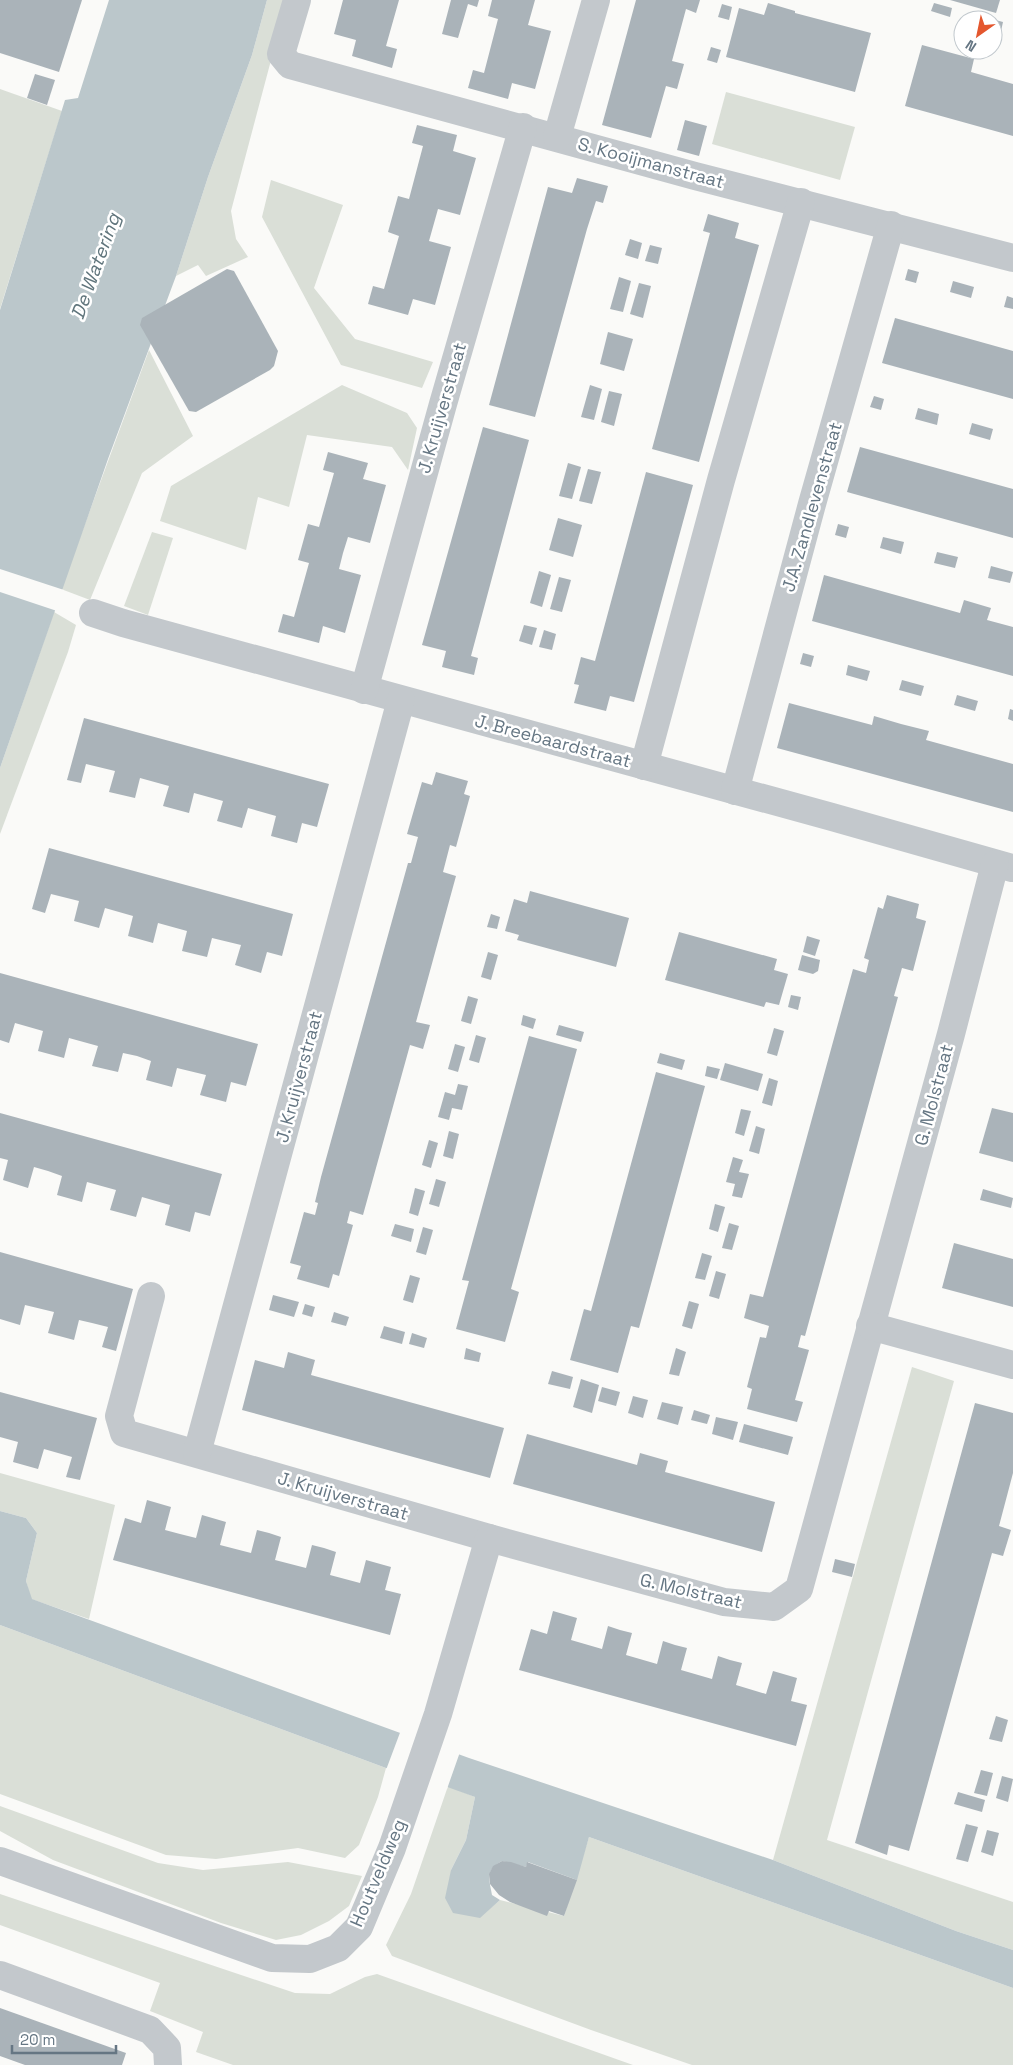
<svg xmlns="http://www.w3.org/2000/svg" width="1013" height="2065" font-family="'Space Grotesk',sans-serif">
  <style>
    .green { fill: #dadfd7 }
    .water { fill: #bbc7cb }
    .pier { fill: #fafaf8 }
    .building { fill: #aab3b9 }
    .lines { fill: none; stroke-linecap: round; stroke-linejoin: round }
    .minor { stroke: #c3c8cc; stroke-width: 28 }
    .labels { text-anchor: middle; stroke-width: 5; stroke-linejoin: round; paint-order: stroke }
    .street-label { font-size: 18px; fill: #657683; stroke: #fff }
    .water-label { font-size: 19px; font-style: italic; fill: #60757c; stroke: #fff }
  </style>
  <rect width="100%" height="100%" fill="#fafaf8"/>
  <g class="green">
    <polygon points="267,0 287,0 231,211 236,239 248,257 206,276 198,265 176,276 208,177 252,55"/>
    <polygon points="0,89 62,111 0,309"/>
    <polygon points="726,92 855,127 840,180 712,144"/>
    <polygon points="271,180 343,205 314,288 355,339 433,362 422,388 341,365 262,217"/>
    <polygon points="149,350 193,436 142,473 90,600 61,589"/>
    <polygon points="342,385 407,413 417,428 408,470 392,447 307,435 289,507 258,497 246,550 160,521 171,486"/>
    <polygon points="152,532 173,538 148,615 124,606"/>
    <polygon points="54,612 76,625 68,652 0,834 0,768"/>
    <polygon points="912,1367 954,1381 827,1840 1013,1902 1013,1950 956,1931 773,1860"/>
    <polygon points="0,1473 115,1505 89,1619 31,1599 26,1581 37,1533 26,1518 0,1511"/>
    <polygon points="0,1625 386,1768 378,1797 359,1845 345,1858 298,1848 216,1859 166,1855 0,1794"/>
    <polygon points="448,1786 475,1797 466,1840 451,1870 480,1917 500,1900 564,1916 589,1837 1013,1988 1013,2065 692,2065 591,2030 392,1956 386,1945 411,1894"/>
    <polygon points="0,1806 158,1863 203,1870 288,1862 362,1876 349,1906 329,1921 301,1935 276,1940 221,1923 53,1860 0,1831"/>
    <polygon points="0,1894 295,1993 330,1994 365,1977 377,1974 633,2065 233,2065 196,2052 203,2032 150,2011 160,1983 0,1925"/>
  </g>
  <g class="water">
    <polygon points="109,0 267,0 252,55 208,177 176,276 108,459 0,768 0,310 65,100 78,98"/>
    <path d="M0,1511L26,1518L37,1533L26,1581L32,1599L469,1758L773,1860L956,1931L1013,1950V1988L589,1837L577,1880L528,1862L526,1867L502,1861C485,1870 489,1879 492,1895L500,1900L480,1918L453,1913L445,1898L451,1870L466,1840L475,1797L417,1776L386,1768L0,1625Z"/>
  </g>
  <g class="pier">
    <polygon points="0,569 64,590 57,611 0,592"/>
    <polygon points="401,1730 460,1752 447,1789 417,1778 386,1770"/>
  </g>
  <g class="building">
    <polygon points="0,0 82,0 59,72 0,53"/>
    <polygon points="343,0 399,0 386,46 397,49 392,68 352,56 356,40 334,34"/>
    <polygon points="451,0 479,0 477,7 468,4 458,38 442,34"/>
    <polygon points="492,0 535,0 528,25 551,31 535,89 512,83 508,99 468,88 473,70 484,73 498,19 488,16"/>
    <polygon points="636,0 700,0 696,13 686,9 672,61 684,64 677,89 666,86 651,138 602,125"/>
    <polygon points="950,0 1000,0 996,13"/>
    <polygon points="768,3 795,11 795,13 871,33 855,92 726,57 739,8 764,15"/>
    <polygon points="934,3 952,8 950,17 931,11"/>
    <polygon points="722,4 732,7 729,20 718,17"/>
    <polygon points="969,13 1003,22 1001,31 993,28 993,20 967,20"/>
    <polygon points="922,45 974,59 971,72 1013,84 1013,136 905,106"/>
    <polygon points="711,47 721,50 717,63 707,60"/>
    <polygon points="35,74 55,80 47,105 27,98"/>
    <polygon points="685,120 707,126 699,156 677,150"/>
    <polygon points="417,125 457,135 453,151 476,158 460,215 438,209 429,241 451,247 435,305 413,299 408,315 368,304 373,286 384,289 399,236 388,232 398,196 409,199 423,146 412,143"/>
    <polygon points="577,178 608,186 603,203 596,201 587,229 535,417 489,405 548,187 572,193"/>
    <polygon points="708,214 739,223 735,238 759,245 699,462 652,449 710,233 703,231"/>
    <polygon points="630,239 642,243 638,259 625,255"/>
    <polygon points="650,245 662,248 658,264 645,261"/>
    <polygon points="227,269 234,271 278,351 274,366 270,370 196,412 189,411 140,325 142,318"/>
    <polygon points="908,269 919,272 916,283 905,280"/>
    <polygon points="619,277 631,281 623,312 610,309"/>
    <polygon points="953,281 974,287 971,298 950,292"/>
    <polygon points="639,283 651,286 643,318 630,314"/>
    <polygon points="1007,296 1013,298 1013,309 1004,307"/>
    <polygon points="895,318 1013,351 1013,399 882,363"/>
    <polygon points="608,332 633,339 624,371 600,364"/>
    <polygon points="590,385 602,389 594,420 581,417"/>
    <polygon points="609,391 622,394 614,426 601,422"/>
    <polygon points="874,396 884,399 881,410 870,407"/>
    <polygon points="918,408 939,414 937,425 915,419"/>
    <polygon points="972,423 993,429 990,440 969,434"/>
    <polygon points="483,427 529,440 471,656 478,658 474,675 442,667 446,651 422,645"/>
    <polygon points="860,447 1013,489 1013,538 847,492"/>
    <polygon points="328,452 368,463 363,479 386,485 370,543 348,537 343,553 339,569 361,575 345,633 323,626 319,643 278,632 283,614 294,617 309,563 298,560 308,524 319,527 334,473 323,470"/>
    <polygon points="568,463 581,467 572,499 559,496"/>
    <polygon points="588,469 601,472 592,504 579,501"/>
    <polygon points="646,472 693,485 634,702 610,696 606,711 574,703 579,685 574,684 581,657 595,661"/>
    <polygon points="558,518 582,525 573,557 549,550"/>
    <polygon points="838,524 849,527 846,538 835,535"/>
    <polygon points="883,537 904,542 901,554 880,548"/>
    <polygon points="937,552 958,557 955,568 934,563"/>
    <polygon points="991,566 1013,572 1010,583 988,578"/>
    <polygon points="539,571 551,575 542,607 530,603"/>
    <polygon points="824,575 960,613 964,600 991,608 987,620 1013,627 1013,676 812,621"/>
    <polygon points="559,577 571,580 562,612 550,609"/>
    <polygon points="524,625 537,628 532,645 519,641"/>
    <polygon points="544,630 556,634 552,650 539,647"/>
    <polygon points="803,653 814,656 811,667 800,664"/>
    <polygon points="848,665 870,671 867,681 846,675"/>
    <polygon points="902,680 924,686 921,696 899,690"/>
    <polygon points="957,695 978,701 975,711 954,705"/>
    <polygon points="789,703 872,725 874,716 901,724 929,731 926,740 1013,764 1013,812 777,748"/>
    <polygon points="1010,709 1013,710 1013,721 1008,719"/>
    <polygon points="84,718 329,784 317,827 302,823 297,843 271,836 276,816 248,808 242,828 217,821 223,801 194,793 189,813 163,806 169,786 140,778 135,798 109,792 115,771 86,764 81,783 67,780"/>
    <polygon points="436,772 468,781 464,794 470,796 456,847 450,845 443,872 456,876 416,1022 430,1025 423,1049 410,1045 363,1215 350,1211 347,1223 353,1225 339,1276 333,1274 329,1288 297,1279 301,1266 290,1263 304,1212 315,1215 318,1203 315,1202 321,1177 408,863 411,863 418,837 407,834 422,782 432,785"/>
    <polygon points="49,848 293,914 282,956 267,952 261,973 235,965 241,945 212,938 207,957 182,951 187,931 158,923 153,943 128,936 133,916 105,908 99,928 74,921 79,901 51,894 45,913 32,909"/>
    <polygon points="530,891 629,918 616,967 517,940 519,935 505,931 514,899 527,903"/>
    <polygon points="887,895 919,904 916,918 926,921 913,971 902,968 894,996 898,997 878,1070 805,1336 801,1335 798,1347 809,1350 795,1400 803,1402 797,1422 747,1409 752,1389 747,1387 760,1337 766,1338 769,1326 744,1318 750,1294 763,1297 853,969 866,973 869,960 864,958 878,907 883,909"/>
    <polygon points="491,914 500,917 497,929 487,927"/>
    <polygon points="679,932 777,959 774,970 788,974 779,1005 766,1002 764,1007 665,980"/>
    <polygon points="807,936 820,940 815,956 803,952"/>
    <polygon points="488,952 498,955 491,980 481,977"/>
    <polygon points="802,955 820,960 818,971 813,974 798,970"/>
    <polygon points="0,973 258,1044 246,1086 231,1082 226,1102 200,1095 206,1075 177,1068 172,1087 146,1080 151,1061 137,1056 123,1053 118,1072 92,1066 98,1046 69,1038 64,1058 38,1051 43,1031 15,1023 9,1043 0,1040"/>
    <polygon points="791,995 801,997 798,1010 788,1007"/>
    <polygon points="468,996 478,999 471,1024 461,1021"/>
    <polygon points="523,1015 536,1019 533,1029 521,1025"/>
    <polygon points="559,1025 584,1032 581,1042 556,1035"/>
    <polygon points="774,1028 784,1031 777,1056 767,1053"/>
    <polygon points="476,1035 486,1038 479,1063 469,1060"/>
    <polygon points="529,1036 577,1049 511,1289 519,1292 505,1342 456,1329 469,1281 462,1280"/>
    <polygon points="455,1044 465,1047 458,1072 448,1069"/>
    <polygon points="660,1053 685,1060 682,1070 657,1063"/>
    <polygon points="725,1063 763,1074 758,1091 720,1080"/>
    <polygon points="707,1066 720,1069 717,1079 705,1076"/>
    <polygon points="656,1072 705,1086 639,1328 631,1326 618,1373 570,1360 584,1309 591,1311"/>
    <polygon points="769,1078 778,1081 772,1106 762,1103"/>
    <polygon points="458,1084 468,1086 462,1110 452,1108 449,1120 438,1117 445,1092 455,1095"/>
    <polygon points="992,1108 1013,1113 1013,1162 979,1153"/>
    <polygon points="741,1109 751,1111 744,1136 735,1133"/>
    <polygon points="0,1113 222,1174 210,1216 195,1212 190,1232 165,1225 170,1205 142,1197 136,1217 110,1210 116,1190 87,1182 82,1202 57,1195 62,1176 48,1171 34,1167 28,1188 3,1180 8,1160 0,1158"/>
    <polygon points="756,1126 765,1129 759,1154 749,1151"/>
    <polygon points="449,1131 459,1134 453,1159 443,1156"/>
    <polygon points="429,1140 438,1143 431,1168 422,1165"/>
    <polygon points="733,1157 743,1160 739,1172 749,1174 742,1198 732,1196 735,1184 726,1182"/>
    <polygon points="436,1179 446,1182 439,1207 429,1204"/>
    <polygon points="415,1188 425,1191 418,1216 409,1213"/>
    <polygon points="983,1189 1013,1198 1011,1208 980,1200"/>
    <polygon points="715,1204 725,1207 718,1232 709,1229"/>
    <polygon points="729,1223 739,1226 732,1250 722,1248"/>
    <polygon points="395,1224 414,1229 411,1242 391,1236"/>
    <polygon points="423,1227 433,1230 426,1255 416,1252"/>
    <polygon points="954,1243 1013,1259 1013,1307 942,1288"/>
    <polygon points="0,1252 133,1289 116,1351 102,1347 108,1327 92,1323 79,1320 74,1340 48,1333 54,1312 25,1305 20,1325 0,1319"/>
    <polygon points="702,1253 712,1256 705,1280 695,1278"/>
    <polygon points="716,1271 726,1274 719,1299 709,1296"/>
    <polygon points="410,1275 420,1278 413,1303 403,1300"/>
    <polygon points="273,1295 299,1302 294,1317 269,1310"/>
    <polygon points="689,1301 699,1304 692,1329 682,1326"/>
    <polygon points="305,1304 315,1307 312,1317 302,1314"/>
    <polygon points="334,1312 349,1317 346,1326 331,1322"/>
    <polygon points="384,1326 405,1332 402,1344 380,1338"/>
    <polygon points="412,1333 427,1338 424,1348 409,1344"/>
    <polygon points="466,1348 481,1353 479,1362 464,1359"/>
    <polygon points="676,1348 686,1352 679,1376 669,1374"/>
    <polygon points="288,1352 315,1360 311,1375 504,1428 490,1478 242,1410 255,1360 284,1368"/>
    <polygon points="552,1371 573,1377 570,1389 548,1384"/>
    <polygon points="581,1379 599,1385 592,1413 573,1407"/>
    <polygon points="602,1387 620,1392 616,1406 598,1401"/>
    <polygon points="0,1392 97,1418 80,1480 66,1477 72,1457 44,1449 38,1469 13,1462 18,1442 0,1437"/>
    <polygon points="633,1396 648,1400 643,1418 628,1413"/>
    <polygon points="662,1402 683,1407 678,1425 657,1419"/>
    <polygon points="975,1403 1013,1413 1013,1473 999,1526 1011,1530 1003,1556 992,1553 909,1851 889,1845 887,1855 855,1843"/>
    <polygon points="694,1410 710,1415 707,1424 691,1420"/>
    <polygon points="716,1417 738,1422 733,1440 712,1434"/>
    <polygon points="744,1424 793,1437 788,1455 739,1442"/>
    <polygon points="527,1434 637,1465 640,1453 668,1461 665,1472 775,1502 762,1552 513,1484"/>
    <polygon points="147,1500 171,1507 165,1530 180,1534 196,1538 202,1515 226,1522 220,1545 251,1553 257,1530 269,1533 281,1537 275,1560 306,1568 312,1545 324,1548 336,1552 330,1575 360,1583 366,1560 391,1567 385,1590 401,1594 390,1635 113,1560 125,1518 141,1523"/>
    <polygon points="835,1559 855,1564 852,1577 832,1572"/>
    <polygon points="553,1611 577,1618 571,1640 602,1649 608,1626 620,1630 632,1633 626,1655 657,1664 663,1641 675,1645 687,1648 681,1670 712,1679 718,1656 730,1660 742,1663 736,1685 766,1694 773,1671 797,1678 791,1701 807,1705 796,1746 519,1670 531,1629 547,1634"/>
    <polygon points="996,1716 1008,1720 1002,1742 989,1739"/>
    <polygon points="981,1770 993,1773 987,1796 974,1793"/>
    <polygon points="1002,1776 1013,1779 1008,1802 996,1798"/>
    <polygon points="958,1792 985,1800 982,1812 954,1804"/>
    <polygon points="966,1824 978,1827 968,1862 956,1859"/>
    <polygon points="987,1830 999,1833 993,1856 981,1852"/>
    <polygon points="502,1861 511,1862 526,1867 527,1862 577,1880 564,1916 549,1911 547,1916 510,1902 499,1895 490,1884 489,1874 493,1866"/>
    <polygon points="0,2008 126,2053 122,2065 25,2065 0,2056"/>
  </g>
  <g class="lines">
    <g class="minor">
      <polyline points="297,0 281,54 290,65 695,176 1013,258"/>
      <polyline points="557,137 596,0"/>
      <polyline points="93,613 123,623 832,817 1012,868"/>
      <polyline points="364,690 443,404 523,127"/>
      <polyline points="644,766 721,480 801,202"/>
      <polyline points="735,791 812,504 891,225"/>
      <polyline points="151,1296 119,1416 124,1433 489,1538 724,1602 774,1607 799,1589 951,1034 995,864"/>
      <polyline points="870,1326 1013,1365"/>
      <polyline points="197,1453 401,700"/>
      <polyline points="0,1861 272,1958 310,1959 338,1948 359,1927 392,1848 438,1714 489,1538"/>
      <polyline points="0,1975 150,2030 167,2048 168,2065"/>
    </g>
  </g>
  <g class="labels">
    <g class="street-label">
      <text transform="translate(651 163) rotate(15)" y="6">S. Kooijmanstraat</text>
      <text transform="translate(442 408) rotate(-74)" y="6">J. Kruijverstraat</text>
      <text transform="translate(812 507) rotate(-74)" y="6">J.A. Zandlevenstraat</text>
      <text transform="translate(553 741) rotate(15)" y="6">J. Breebaardstraat</text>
      <text transform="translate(299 1077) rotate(-75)" y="6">J. Kruijverstraat</text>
      <text transform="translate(934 1095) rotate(-75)" y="6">G. Molstraat</text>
      <text transform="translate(343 1496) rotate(16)" y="6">J. Kruijverstraat</text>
      <text transform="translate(691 1591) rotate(13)" y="6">G. Molstraat</text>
      <text transform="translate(378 1873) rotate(-67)" y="6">Houtveldweg</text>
    </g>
    <g class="water-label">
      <text transform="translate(95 266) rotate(-70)" y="7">De Watering</text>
    </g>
  </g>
  <g transform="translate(978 35) rotate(213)"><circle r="24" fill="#ffffff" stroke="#c1c8cd"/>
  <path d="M0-4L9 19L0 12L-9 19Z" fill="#e4572e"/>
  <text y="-8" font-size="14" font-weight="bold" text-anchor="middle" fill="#657683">N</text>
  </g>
  <path d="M12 2045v8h104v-8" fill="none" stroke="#657683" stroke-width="2.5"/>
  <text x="20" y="2045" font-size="15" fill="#657683" stroke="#ffffff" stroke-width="4" paint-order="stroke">20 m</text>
</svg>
